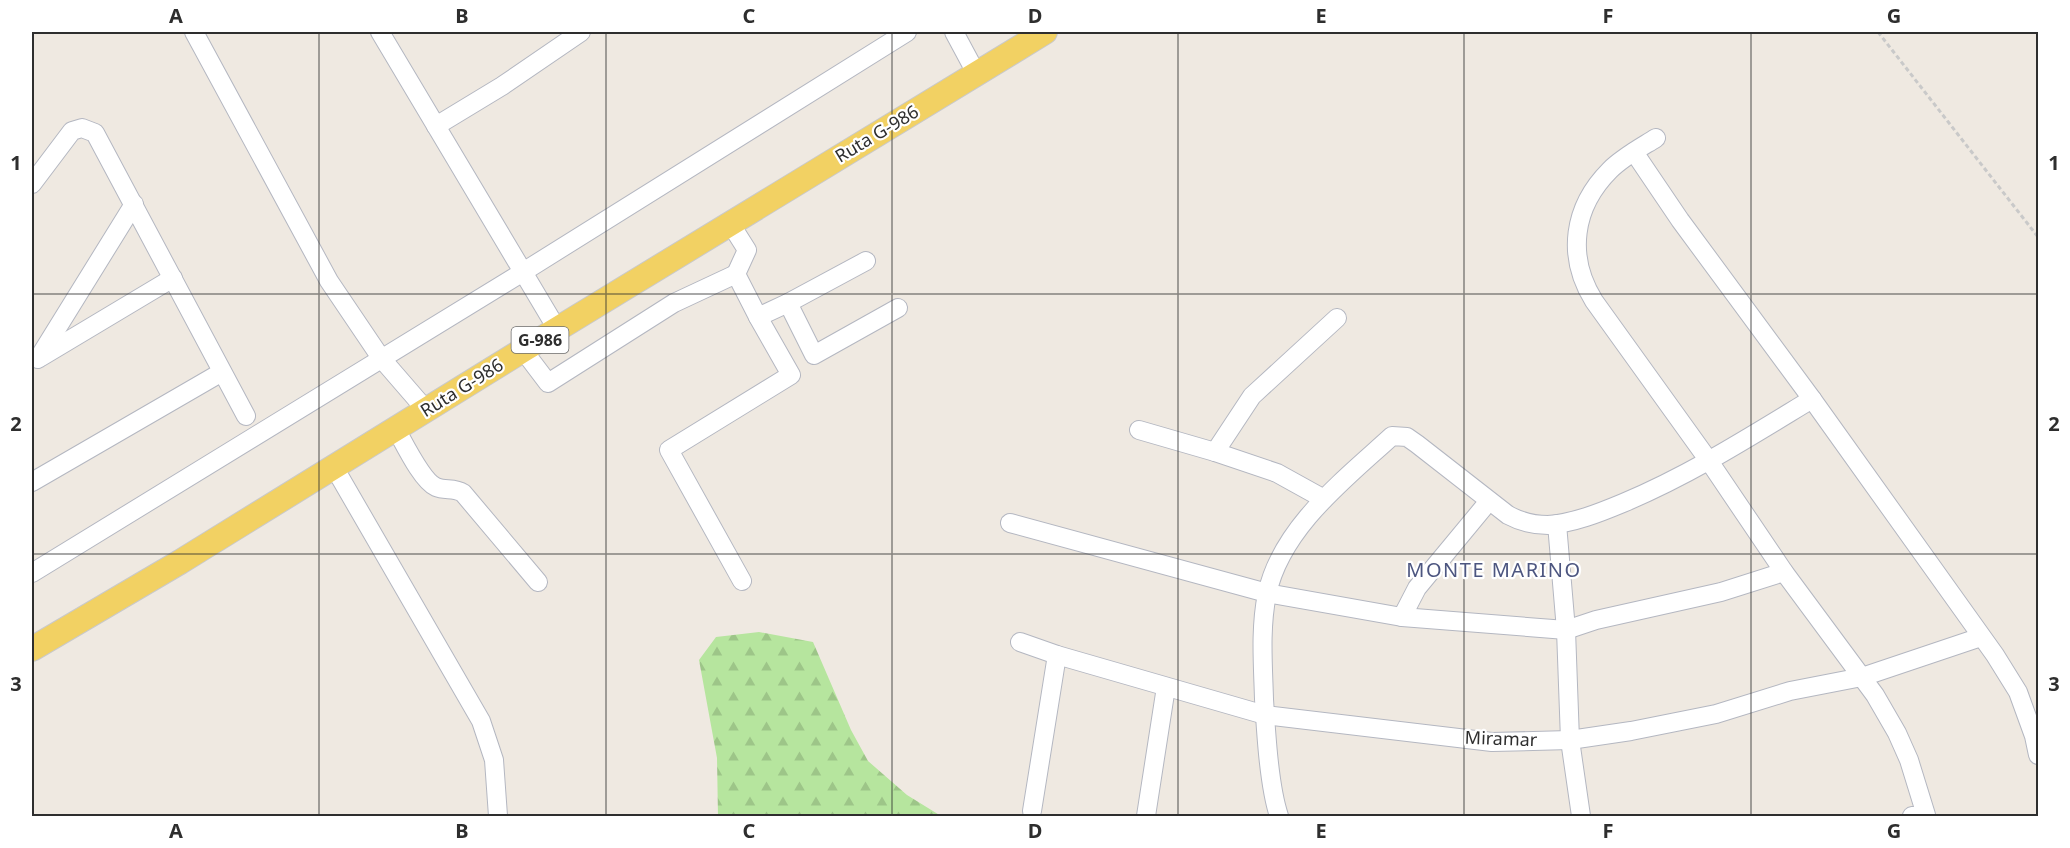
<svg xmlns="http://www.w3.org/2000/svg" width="2070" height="848" font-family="'Noto Sans',sans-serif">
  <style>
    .forest { fill: url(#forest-firs) }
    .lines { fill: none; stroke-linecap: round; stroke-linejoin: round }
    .minor-casing { stroke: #b4b7c1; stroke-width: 20 }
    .major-casing { stroke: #c9c9c9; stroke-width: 26 }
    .path { stroke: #c9c9c9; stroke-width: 3; stroke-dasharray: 4.5 3; stroke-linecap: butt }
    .minor { stroke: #fff; stroke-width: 18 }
    .major { stroke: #f2d163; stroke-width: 24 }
    .grid { fill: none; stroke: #2e2e2e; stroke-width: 1.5; stroke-opacity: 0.55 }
    .labels { text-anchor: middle; stroke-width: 4.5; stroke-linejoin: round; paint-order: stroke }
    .shield { fill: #fff; stroke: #6d6d6d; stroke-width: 1.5 }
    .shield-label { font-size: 16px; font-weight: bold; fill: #2e2e2e }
    .street-label { font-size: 18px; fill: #2e2e2e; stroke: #fff }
    .neighbourhood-label { font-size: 20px; letter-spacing: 1.5px; fill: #4d5680; stroke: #fff }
    .neatline { fill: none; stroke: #2e2e2e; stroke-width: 2 }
    .grid-label { font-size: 20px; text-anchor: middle; font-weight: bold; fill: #2e2e2e }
  </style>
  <defs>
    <pattern id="forest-firs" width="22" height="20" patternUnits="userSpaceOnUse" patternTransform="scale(1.5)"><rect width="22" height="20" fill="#b6e59e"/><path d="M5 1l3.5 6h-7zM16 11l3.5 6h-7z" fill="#9dc588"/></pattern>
  </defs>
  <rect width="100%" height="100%" fill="#efe9e1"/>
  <polygon class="forest" points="759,632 813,642 851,730 868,761 907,795 941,816 718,816 717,758 699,660 716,637"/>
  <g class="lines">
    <defs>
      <g id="minor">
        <polyline points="194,32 329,281 381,358 426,410"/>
        <polyline points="380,32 557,329"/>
        <polyline points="954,32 976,73"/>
        <polyline points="436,126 502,86 581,32"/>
        <path d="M1656,138C1640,148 1623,157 1610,170C1573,207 1566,256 1594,301L1709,461L1784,572L1875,695L1897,733L1909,760L1926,815L1912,816"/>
        <polyline points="1634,152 1680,220 1812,399 1995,655 2018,692 2034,736 2038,755"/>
        <polyline points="32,184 72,131 82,128 95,133 246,416"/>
        <polyline points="730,223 747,250 736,274 758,317 791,375 669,450 742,581"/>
        <polyline points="788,303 814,355 898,308"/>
        <polyline points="758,317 788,303 866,261"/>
        <polyline points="523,350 548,383 674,303 736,274"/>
        <polyline points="41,357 173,278"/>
        <polyline points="38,359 134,204"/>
        <path d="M396,429C404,443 422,481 436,487C445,491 454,487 463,493L538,582"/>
        <polyline points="1139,430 1215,452 1277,473 1324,499"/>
        <polyline points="1215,452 1252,396 1337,318"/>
        <polyline points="334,467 481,721 494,760 498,816"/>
        <polyline points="32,482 222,372"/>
        <polyline points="1010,523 1267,593 1402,617 1566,630 1596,620 1721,592 1784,572"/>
        <polyline points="1557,524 1566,630 1570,740 1581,816"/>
        <polyline points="32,573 523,272 907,32"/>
        <polyline points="1402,617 1417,588 1489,501"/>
        <polyline points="1020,642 1057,655 1265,715 1492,742 1570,740 1631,731 1716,714 1790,691 1862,677 1981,637"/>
        <polyline points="1032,811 1057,655"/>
        <polyline points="1146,816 1166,687"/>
        <path d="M1279,816C1269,786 1266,732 1264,699C1263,664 1260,629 1267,594C1281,528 1345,479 1392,436L1407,437L1417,444L1508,515C1521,522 1533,525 1548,525C1574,523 1599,513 1623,503C1690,475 1751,436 1812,399"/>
      </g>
      <polyline id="major" points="32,649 180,562 523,350 1045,32"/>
    </defs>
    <use href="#minor" class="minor-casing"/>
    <use href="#major" class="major-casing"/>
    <polyline class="path" points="1878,32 2038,237"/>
    <use href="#minor" class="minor"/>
    <use href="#major" class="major"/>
  </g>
  <path class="grid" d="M319,32V816M606,32V816M892,32V816M1178,32V816M1464,32V816M1751,32V816M32,294H2038M32,554H2038"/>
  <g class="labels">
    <rect class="shield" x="511.5" y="327" width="57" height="26" rx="4.5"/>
    <g class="shield-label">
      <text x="540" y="346">G-986</text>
    </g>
    <g class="street-label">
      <text transform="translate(877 134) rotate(-31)" y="6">Ruta G-986</text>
      <text transform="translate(462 388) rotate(-32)" y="6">Ruta G-986</text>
      <text transform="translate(1501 739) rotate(2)" y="6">Miramar</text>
    </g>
    <g class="neighbourhood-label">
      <text x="1494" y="577">MONTE MARINO</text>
    </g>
  </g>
  <rect width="2070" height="848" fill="none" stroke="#ffffff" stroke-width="66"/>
  <rect x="33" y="33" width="2004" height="782" class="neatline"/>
  <g class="grid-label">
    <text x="176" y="23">A</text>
    <text x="462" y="23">B</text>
    <text x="749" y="23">C</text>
    <text x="1035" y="23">D</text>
    <text x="1321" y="23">E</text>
    <text x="1608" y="23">F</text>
    <text x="1894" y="23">G</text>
    <text x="16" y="170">1</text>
    <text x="2054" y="170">1</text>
    <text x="16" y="431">2</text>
    <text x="2054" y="431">2</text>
    <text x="16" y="691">3</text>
    <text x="2054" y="691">3</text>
    <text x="176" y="838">A</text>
    <text x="462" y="838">B</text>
    <text x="749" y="838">C</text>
    <text x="1035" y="838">D</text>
    <text x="1321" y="838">E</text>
    <text x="1608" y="838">F</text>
    <text x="1894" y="838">G</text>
  </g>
</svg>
